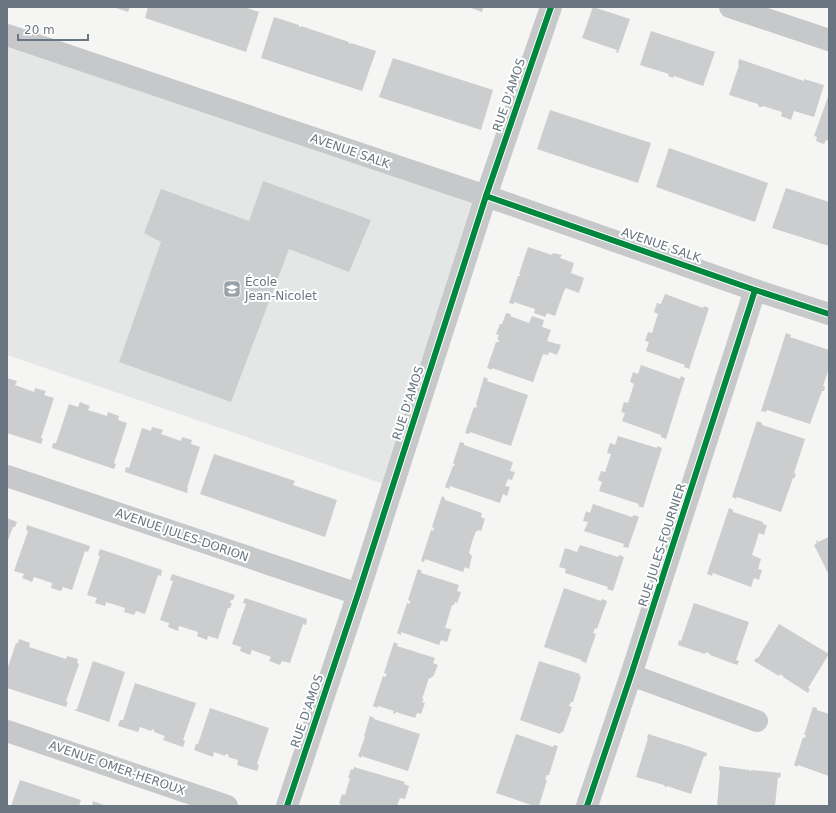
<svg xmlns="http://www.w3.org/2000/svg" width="836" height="813" font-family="'DejaVu Sans',sans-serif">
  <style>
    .built { fill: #e5e7e7 }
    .building { fill: #cccdce }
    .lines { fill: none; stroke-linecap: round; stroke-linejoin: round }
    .minor { stroke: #c6c8c9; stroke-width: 22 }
    .cycleway-casing { stroke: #fff; stroke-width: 8 }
    .cycleway { stroke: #00873e; stroke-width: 6 }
    .labels { text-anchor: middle; stroke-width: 4; stroke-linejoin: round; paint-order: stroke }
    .street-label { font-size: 12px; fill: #697681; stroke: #fff }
    .poi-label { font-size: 12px; fill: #697681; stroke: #fff; text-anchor: start }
  </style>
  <rect width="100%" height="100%" fill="#f5f5f4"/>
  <polygon class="built" points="7,35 486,196 392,487 7,355"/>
  <g class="building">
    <polygon points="113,7 130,7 128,12"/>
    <polygon points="148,7 244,7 259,12 246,52 145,18"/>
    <polygon points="468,7 483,7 482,12"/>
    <polygon points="593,7 630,19 618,53 616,52 617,50 582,38"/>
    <polygon points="274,17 299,25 299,27 301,27 301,26 349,42 348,43 351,44 351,43 376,51 362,91 261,58"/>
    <polygon points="651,31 715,52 703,86 674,76 673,78 668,76 669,74 640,65"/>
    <polygon points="393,58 493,90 481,130 379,97"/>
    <polygon points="739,59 804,81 804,79 824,85 814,117 794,111 791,120 781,116 782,112 763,106 762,107 760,107 758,106 758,104 729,95 739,65 738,65"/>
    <polygon points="829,94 829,141 826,140 824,144 816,141 817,137 814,136"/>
    <polygon points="550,110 651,143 638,183 537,149"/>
    <polygon points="669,148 768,183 755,222 656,187"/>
    <polygon points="263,181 371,220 349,272 289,249 231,402 119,362 161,242 144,233 161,189 249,221"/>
    <polygon points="786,188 829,202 829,246 772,228"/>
    <polygon points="528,247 552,255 553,253 562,255 560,258 574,263 571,273 584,278 579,293 566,288 564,291 555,316 547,313 545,317 534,313 535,309 514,302 514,304 509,303 518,276 521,276 519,274"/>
    <polygon points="665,294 703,308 704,306 709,308 689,369 684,367 685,365 646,351 649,342 645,341 648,332 652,333 658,314 654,312 657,303 661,304"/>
    <polygon points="506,313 511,314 510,316 529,323 532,316 544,320 542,327 551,330 547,341 561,345 557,355 549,352 548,355 543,354 533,382 492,368 492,370 487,368 496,342 499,342 499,340 497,339 499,335 496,334 500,324 502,324"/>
    <polygon points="786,333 791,335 790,337 829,350 829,368 823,386 825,387 824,391 822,391 810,424 767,410 766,412 761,411"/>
    <polygon points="641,365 680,379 681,376 685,378 666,439 661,437 661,435 622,421 625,413 621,412 624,402 628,403 634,384 630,382 633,372 638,374"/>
    <polygon points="484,377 488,379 487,381 528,395 511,446 470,432 469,434 465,433 474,407 476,408 477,405 476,404"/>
    <polygon points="7,378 17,381 15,385 34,392 35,388 46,391 44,395 54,398 41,438 43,439 41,444 7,433"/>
    <polygon points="80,402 90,406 88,410 107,416 108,412 119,416 118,420 127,423 114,463 116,464 114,469 52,448 53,443 56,443 69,404 78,407"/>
    <polygon points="757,421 762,423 762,425 805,439 794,473 796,474 795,477 795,478 793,478 781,512 737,497 736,499 732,497"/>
    <polygon points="152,427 163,430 161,434 181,441 182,437 192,440 191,444 200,447 187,488 188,488 187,493 125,472 126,467 129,468 142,428 151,431"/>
    <polygon points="618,436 657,448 657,446 662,448 643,508 638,506 639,504 599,491 602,482 598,480 601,471 605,472 611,454 607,453 610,443 615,445"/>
    <polygon points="460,442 464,443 464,445 513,462 510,471 515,472 512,480 508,479 505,486 510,487 507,496 503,494 500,503 450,486 449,489 445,487 453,466 454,466 455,465 453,463"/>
    <polygon points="214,454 295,481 293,485 337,500 325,537 200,494"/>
    <polygon points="442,496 445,498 445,500 482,513 481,517 485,519 481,531 478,530 477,532 476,531 472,542 469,553 472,556 469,569 465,567 463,572 425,559 424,562 421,561 431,530 433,531 434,528 432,527"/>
    <polygon points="593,504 632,517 634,515 639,517 628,548 623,547 624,544 584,531 588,522 583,521 586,511 590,513"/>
    <polygon points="729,508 733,510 733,512 763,522 763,524 767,525 764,535 759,533 752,555 761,559 758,569 762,570 759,580 754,578 751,587 713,573 712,576 707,574"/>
    <polygon points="7,518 17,522 15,527 13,527 7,543"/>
    <polygon points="27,525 90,546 88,552 85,551 72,590 63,587 61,591 51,588 52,583 34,577 32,582 22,578 24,574 14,571 28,531 26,530"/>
    <polygon points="829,537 829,575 814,545 817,543 816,541 817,540 818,542"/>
    <polygon points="580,545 618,557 619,555 624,557 613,591 607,589 608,587 565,573 566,569 559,567 565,548 577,552"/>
    <polygon points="100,549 162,570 161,576 158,575 145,614 136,611 134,615 124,612 125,608 106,602 105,606 95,603 97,598 87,595 100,556 98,555"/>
    <polygon points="418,569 422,571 421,573 459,585 457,591 461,592 457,603 455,602 454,605 452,605 445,628 451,629 447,642 441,640 439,645 401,632 401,635 397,633 407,603 410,604 410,601 408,600"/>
    <polygon points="172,574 235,595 233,600 231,600 230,603 232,603 230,608 228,608 218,639 208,636 207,640 197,636 198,632 179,626 178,631 168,627 169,623 160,620 173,581 170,580"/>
    <polygon points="564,588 601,601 602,599 607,601 597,629 595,628 593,633 596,634 586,663 581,661 582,660 544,647"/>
    <polygon points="245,598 307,619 306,625 303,624 290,663 282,661 280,665 269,661 271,657 252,650 250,655 240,651 241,647 232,644 246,604 243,603"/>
    <polygon points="694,603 749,622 736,660 739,661 737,665 710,655 710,654 706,652 705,654 678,645 679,640 681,641"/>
    <polygon points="779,624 829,654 808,688 810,689 808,693 783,677 784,677 780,674 779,676 754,661 756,658 758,658"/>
    <polygon points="19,639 30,643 29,647 66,659 67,656 78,659 77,663 79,664 66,701 68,702 66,707 7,688 7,670 16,643 18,643"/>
    <polygon points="394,642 398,644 397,646 435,658 433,663 438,665 433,677 432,676 431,678 429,678 422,699 424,699 422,702 425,703 421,714 417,713 415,718 396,712 395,714 393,713 394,711 378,706 377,708 373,706 383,676 386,677 386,675 387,674 384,673"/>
    <polygon points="93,661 125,672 109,722 74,710 77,709"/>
    <polygon points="539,661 580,674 579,676 581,677 573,702 571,702 569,706 572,707 563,732 561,732 560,734 520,720"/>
    <polygon points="135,683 196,703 183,740 185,741 183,747 163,740 165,736 154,732 154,730 153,729 151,731 140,727 138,732 118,726 120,720 123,720"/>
    <polygon points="813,707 817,708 817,710 829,714 829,776 798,765 797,767 794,765 803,737 805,738 806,735 804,735"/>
    <polygon points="210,708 269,728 257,764 259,765 257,771 237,765 238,760 228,757 229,755 226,754 225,756 214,752 213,757 194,750 196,744 198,744"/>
    <polygon points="370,716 374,718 374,719 420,734 408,771 361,756 361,758 358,756 365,737 364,736"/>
    <polygon points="516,734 553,747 554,745 558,746 549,775 547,775 545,779 547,780 539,806 534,806 496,793"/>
    <polygon points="648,734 677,743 676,745 678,743 707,753 706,757 704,756 691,794 667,786 666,788 664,785 636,777 648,738 647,738"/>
    <polygon points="719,766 749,770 751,772 751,770 781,773 780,778 778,777 775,806 717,806 720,771 719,770"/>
    <polygon points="354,767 405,782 404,784 409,786 405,799 400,798 397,806 341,806 342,805 339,804 342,794 345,795 350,778 348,778 351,769 353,770"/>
    <polygon points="20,780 81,800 79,806 11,806"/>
    <polygon points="93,801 107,806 92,806"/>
  </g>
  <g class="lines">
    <g class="minor">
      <polyline points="730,7 829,40"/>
      <polyline points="7,35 486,196 755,290 829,314"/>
      <polyline points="7,476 358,594"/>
      <polyline points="631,675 757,721"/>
      <polyline points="7,731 227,806"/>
      <polyline points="287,806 358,594 486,196 551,7"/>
      <polyline points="587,806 631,675 755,290"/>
    </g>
    <defs>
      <g id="cycleway">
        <polyline points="486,196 755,290 829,314"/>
        <polyline points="287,806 358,594 486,196 551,7"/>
        <polyline points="587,806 631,675 755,290"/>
      </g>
    </defs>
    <use href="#cycleway" class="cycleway-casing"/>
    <use href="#cycleway" class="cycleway"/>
  </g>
  <defs>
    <symbol id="school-square" viewBox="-11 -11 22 22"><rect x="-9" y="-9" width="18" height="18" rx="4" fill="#9aa2a9" stroke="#fff"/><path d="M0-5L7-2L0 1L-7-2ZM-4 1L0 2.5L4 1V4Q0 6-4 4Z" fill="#fff"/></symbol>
  </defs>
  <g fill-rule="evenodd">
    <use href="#school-square" x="222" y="279" width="20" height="20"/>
  </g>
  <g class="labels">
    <g class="street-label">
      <text transform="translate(509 95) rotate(-71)" y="4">RUE D'AMOS</text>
      <text transform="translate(350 151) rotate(19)" y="4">AVENUE SALK</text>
      <text transform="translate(661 245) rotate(19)" y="4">AVENUE SALK</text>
      <text transform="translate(408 403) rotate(-72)" y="4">RUE D'AMOS</text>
      <text transform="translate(182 535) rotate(19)" y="4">AVENUE JULES-DORION</text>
      <text transform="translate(662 545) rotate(-72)" y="4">RUE JULES-FOURNIER</text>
      <text transform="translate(307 711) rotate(-71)" y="4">RUE D'AMOS</text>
      <text transform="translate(117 768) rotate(19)" y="4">AVENUE OMER-HEROUX</text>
    </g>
    <g class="poi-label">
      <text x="245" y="286">École<tspan x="245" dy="14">Jean-Nicolet</tspan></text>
    </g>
  </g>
  <rect width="836" height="813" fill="none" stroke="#697681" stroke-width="16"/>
  <path d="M18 34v6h70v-6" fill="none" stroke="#697681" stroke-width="2"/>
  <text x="24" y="34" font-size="12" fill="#697681" stroke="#ffffff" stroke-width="3" paint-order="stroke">20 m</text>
</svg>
